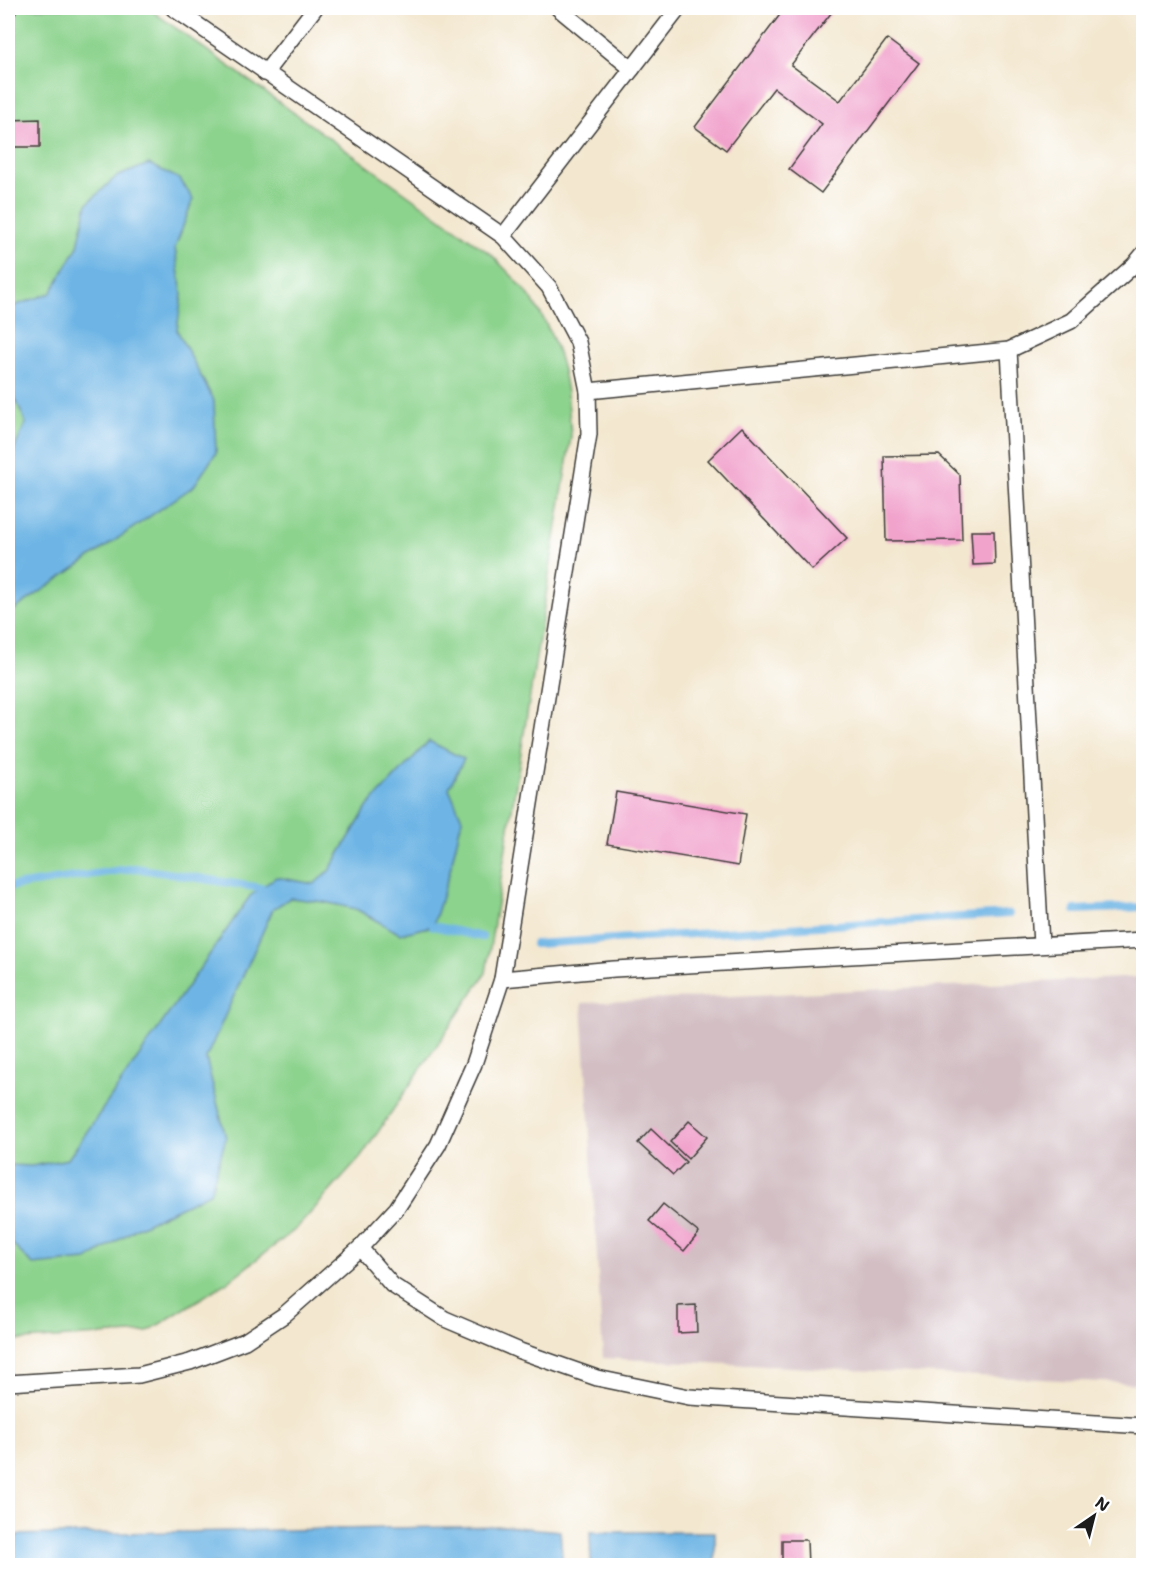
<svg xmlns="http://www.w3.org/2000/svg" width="1151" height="1573" font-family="'Shantell Sans',sans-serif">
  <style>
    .industrial { fill: #d2bec3 }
    .green { fill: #8cd38d; stroke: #547854; stroke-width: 1.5 }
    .water { fill: #6eb5e5; stroke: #456880; stroke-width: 1.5 }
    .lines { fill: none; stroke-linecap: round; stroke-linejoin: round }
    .stream { stroke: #6eb5e5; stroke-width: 8 }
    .building { fill: #f1a3cc }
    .service-casing { stroke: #3c3a37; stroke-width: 18 }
    .service { stroke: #fff; stroke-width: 15 }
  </style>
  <rect width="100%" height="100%" fill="#fff"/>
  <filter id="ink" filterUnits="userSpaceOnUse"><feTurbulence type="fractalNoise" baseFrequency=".0167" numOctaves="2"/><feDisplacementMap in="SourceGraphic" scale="12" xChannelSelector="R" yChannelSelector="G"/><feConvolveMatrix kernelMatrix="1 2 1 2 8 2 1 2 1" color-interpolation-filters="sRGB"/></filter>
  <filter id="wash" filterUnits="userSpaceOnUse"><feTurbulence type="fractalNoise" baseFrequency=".008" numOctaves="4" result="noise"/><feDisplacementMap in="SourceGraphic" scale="24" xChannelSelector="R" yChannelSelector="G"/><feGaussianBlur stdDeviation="1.35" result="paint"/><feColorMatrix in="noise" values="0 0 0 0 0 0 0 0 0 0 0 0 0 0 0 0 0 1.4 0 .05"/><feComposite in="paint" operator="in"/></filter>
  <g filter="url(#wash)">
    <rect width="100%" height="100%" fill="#f3e7cf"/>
    <polygon class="industrial" points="1143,977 1143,1384 603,1358 582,1003"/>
    <path class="green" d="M8,8H148L492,255C506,271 524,286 535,304C563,349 568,385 571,437L486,973L361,1157L296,1229L226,1283L147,1332L8,1341Z"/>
    <g class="water">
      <polygon points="149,164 180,179 193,199 175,248 182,295 177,330 214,401 216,453 194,486 8,614 8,463 26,423 8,382 8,308 51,293 78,246 87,204 116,177"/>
      <polygon points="429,741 464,759 449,788 462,819 449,874 433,926 400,934 356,909 324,902 290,898 273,909 206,1058 226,1138 210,1193 137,1228 87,1260 33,1265 8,1240 8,1165 32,1166 68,1159 250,896 276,877 314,884 329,871 368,806"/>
      <polygon points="504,1526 560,1531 563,1565 8,1565 8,1535"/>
      <polygon points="590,1532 715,1532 715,1565 591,1565"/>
    </g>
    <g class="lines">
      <g class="stream">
        <polyline points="8,887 135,868 261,888"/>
        <polyline points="1075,910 1144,907"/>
        <polyline points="433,926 482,937"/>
        <polyline points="535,944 1009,914"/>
      </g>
    </g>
    <g id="blocks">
      <g class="building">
        <polygon points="785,8 835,8 791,65 840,101 887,39 919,63 821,193 789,169 822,124 774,88 726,150 695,127"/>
        <polygon points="40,119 40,147 8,147 8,120"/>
        <polygon points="742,427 847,538 812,570 708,460"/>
        <polygon points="939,455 960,475 962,540 886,541 884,456"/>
        <polygon points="971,531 994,531 995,564 973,565"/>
        <polygon points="616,792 746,814 738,866 607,844"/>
        <polygon points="689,1121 707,1137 688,1159 670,1142"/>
        <polygon points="651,1129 686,1162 673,1175 638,1143"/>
        <polygon points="663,1204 699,1233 684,1251 649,1221"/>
        <polygon points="696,1305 697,1332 678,1333 678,1306"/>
        <polygon points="782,1540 807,1540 808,1566 782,1566"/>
      </g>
    </g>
  </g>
  <g filter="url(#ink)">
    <use href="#blocks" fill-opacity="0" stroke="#3c3a37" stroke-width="1.5"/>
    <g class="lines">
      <defs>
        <g id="service">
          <polyline points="558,8 632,69"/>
          <polyline points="8,10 9,8"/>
          <polyline points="265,73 315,8"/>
          <polyline points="503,236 679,8"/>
          <polyline points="1009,350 1041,945"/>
          <polyline points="588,391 1009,350 1071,321 1134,265 1144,253"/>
          <polyline points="502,979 614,969 1144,940"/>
          <polyline points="360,1248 392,1285 445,1319 520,1351 597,1378 689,1397 1144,1426"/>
          <polyline points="8,1383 139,1375 190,1362 245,1341 284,1315 360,1248 397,1208 438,1145 474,1064 502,979 589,434 588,391 578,342 549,287 503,236 173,8"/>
        </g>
      </defs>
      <use href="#service" class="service-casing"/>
      <use href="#service" class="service"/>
    </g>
  </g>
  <rect width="1151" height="1573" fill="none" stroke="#fff" stroke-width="30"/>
  <g transform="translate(1094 1516) rotate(35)" stroke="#ffffff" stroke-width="4.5" paint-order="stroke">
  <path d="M0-4.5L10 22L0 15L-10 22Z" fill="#1c1c1c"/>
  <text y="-9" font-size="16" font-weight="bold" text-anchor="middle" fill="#1c1c1c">N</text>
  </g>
</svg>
